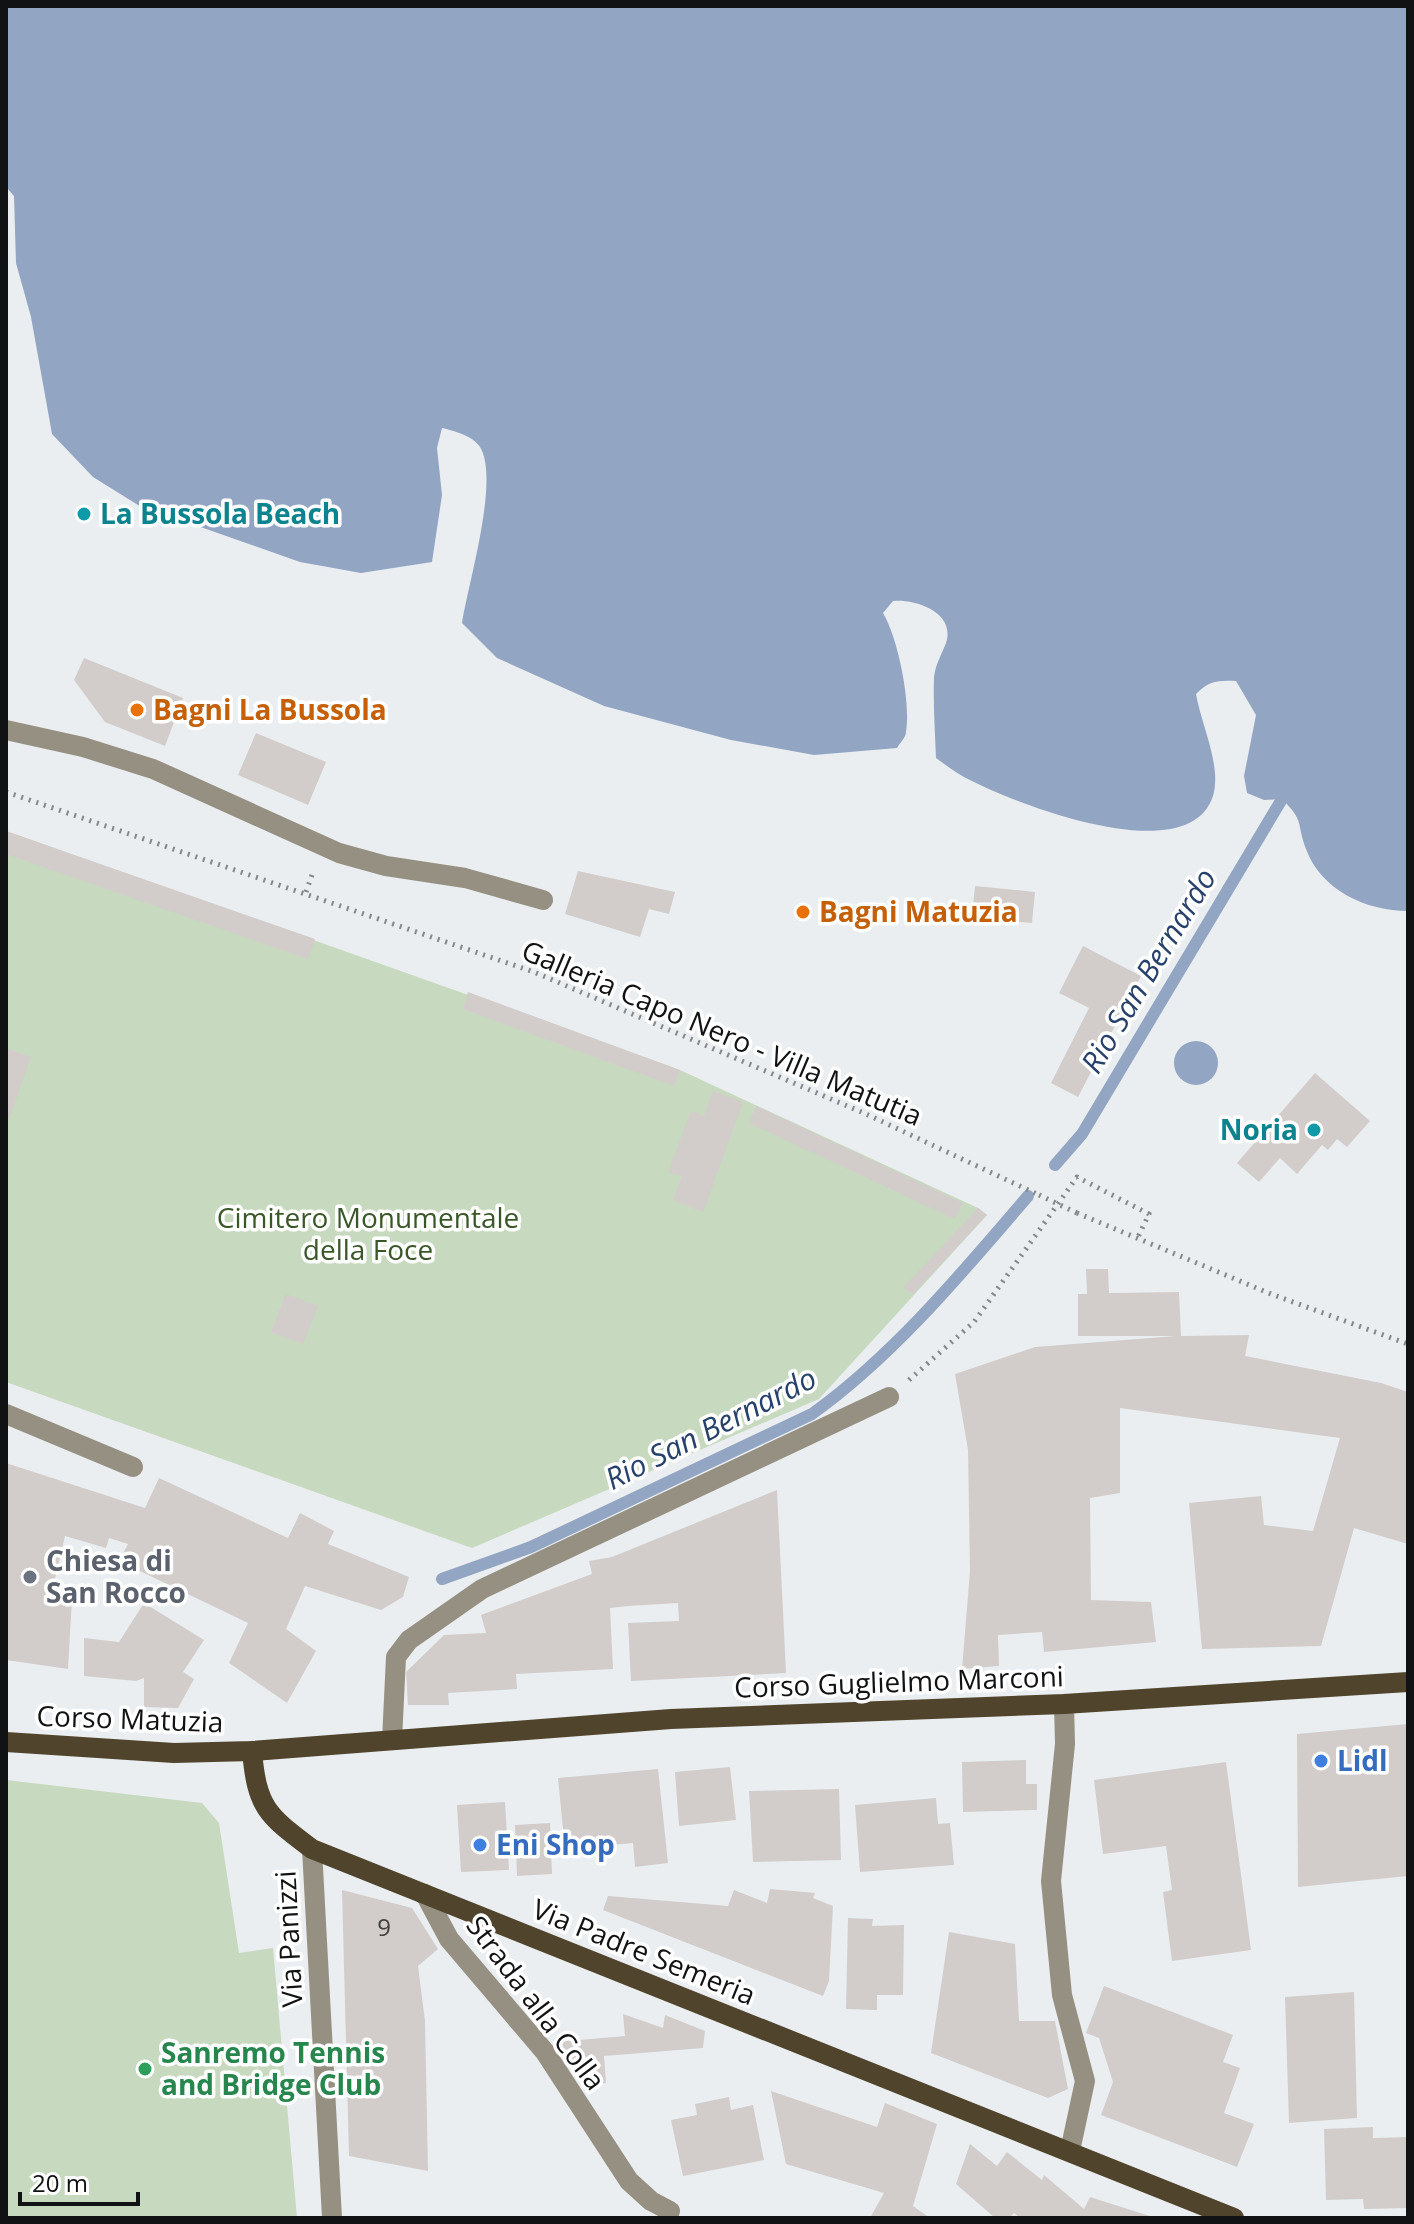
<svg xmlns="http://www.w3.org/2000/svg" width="1414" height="2224" font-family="'Open Sans',sans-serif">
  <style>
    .green { fill: #c7d9be }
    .water { fill: #92a5c3 }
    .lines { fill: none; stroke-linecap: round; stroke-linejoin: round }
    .stream { stroke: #92a5c3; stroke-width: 12 }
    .building { fill: #d2cdcb }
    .path { stroke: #858789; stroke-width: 5; stroke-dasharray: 2 6; stroke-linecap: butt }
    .minor { stroke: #969082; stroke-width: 20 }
    .major { stroke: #50452c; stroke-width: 20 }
    .path-bridge { stroke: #858789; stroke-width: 5; stroke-dasharray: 2 6; stroke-linecap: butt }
    .culture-dot { fill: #0f9aa8; stroke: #fff; stroke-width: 3 }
    .food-dot { fill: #e8710a; stroke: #fff; stroke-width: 3 }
    .worship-dot { fill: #6b7280; stroke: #fff; stroke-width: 3 }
    .shop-dot { fill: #3f7fe0; stroke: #fff; stroke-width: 3 }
    .leisure-dot { fill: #2e9e5b; stroke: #fff; stroke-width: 3 }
    .labels { text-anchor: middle; stroke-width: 7; stroke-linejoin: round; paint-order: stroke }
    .number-label { font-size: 24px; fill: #414141 }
    .culture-label { font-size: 28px; font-weight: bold; fill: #0d838f; stroke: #fff; text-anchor: start }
    .food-label { font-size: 28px; font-weight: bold; fill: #c56008; stroke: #fff; text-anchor: start }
    .street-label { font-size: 28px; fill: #111213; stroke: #fff }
    .park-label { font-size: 28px; fill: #3a5729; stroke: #fff }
    .worship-label { font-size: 28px; font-weight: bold; fill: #5b616d; stroke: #fff; text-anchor: start }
    .shop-label { font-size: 28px; font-weight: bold; fill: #366cbe; stroke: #fff; text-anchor: start }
    .leisure-label { font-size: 28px; font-weight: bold; fill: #27864d; stroke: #fff; text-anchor: start }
    .water-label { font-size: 30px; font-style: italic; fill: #27416b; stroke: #fff }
  </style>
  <rect width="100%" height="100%" fill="#eaeef1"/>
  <g class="green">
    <polygon points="6,831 680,1070 978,1208 987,1215 819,1399 472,1548 6,1382"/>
    <polygon points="6,1780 202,1803 219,1823 239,1953 273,1948 297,2218 6,2218"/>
  </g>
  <g class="water">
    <path d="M6,6H1408V911C1366,911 1321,890 1306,849C1296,822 1305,822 1282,799L1264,800L1247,793L1244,776L1256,715L1236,681C1219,680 1208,681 1196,694C1201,724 1222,766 1213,796C1189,871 1019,805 972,781C959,775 947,766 936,758C935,731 933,704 934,677C936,663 941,656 946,643C956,612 915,599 893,601L883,613C898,638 911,702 906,732C906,737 900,743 897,748L814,755L731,740L604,706L497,658L462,623C468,584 500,479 480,447C473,436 455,431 442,428L437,448L442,495L432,562L361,573L300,562L138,505L93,477L52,434L31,317L16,263L14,196L6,187Z"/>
    <circle cx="1196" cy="1063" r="22"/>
  </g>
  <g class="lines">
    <g class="stream">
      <polyline points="1055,1165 1082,1134 1282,799"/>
      <path d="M442,1579L531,1547L812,1414C894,1355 962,1273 1028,1196"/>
    </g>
  </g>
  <g class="building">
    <polygon points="84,658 183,698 165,746 105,722 74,680"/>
    <polygon points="256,733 326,762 308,805 238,775"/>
    <polygon points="6,831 315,939 308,959 6,854"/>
    <polygon points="578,871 675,892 669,914 649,909 640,937 565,914"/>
    <polygon points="975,886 1035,892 1032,923 972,917"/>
    <polygon points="1083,946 1141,976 1078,1097 1051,1083 1089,1008 1059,993"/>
    <polygon points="468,992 680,1070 674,1086 463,1009"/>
    <polygon points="6,1048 31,1057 9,1119 6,1118"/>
    <polygon points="1315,1073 1370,1121 1347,1147 1337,1139 1328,1150 1322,1145 1297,1174 1280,1158 1259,1182 1237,1163"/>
    <polygon points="713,1091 743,1102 703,1212 673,1200 682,1176 668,1172 691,1111 704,1116"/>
    <polygon points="756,1106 963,1203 955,1219 749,1123"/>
    <polygon points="978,1208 987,1215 913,1294 903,1288"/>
    <polygon points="1086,1269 1108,1269 1109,1293 1179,1292 1181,1336 1249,1335 1245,1356 1381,1383 1408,1392 1408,1544 1354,1528 1321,1646 1202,1649 1189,1503 1261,1496 1264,1525 1313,1531 1340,1438 1120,1408 1120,1493 1090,1498 1091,1600 1151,1602 1156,1642 1044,1652 1042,1632 998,1635 999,1666 962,1669 970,1571 968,1450 955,1374 1035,1347 1176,1336 1078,1336 1078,1294 1087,1294"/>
    <polygon points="286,1294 318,1306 303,1344 271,1332"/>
    <polygon points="6,1463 145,1508 159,1478 288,1538 300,1513 334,1531 328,1544 409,1577 403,1597 381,1610 305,1586 286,1629 316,1651 287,1703 229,1663 248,1623 119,1561 128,1544 109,1538 106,1548 65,1536 51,1596 72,1599 68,1669 6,1660"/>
    <polygon points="777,1490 786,1673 631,1681 628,1623 679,1621 678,1603 628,1606 610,1608 613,1669 516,1674 517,1689 448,1693 449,1705 408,1705 406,1672 444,1635 486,1633 481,1615 592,1574 589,1561 612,1557"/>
    <polygon points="144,1603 204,1640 183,1672 194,1679 178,1708 144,1707 144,1678 136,1681 84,1676 84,1638 119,1642"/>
    <polygon points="1408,1724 1408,1876 1298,1887 1297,1734"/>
    <polygon points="1026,1760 1026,1784 1037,1784 1037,1810 963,1812 962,1762"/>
    <polygon points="1226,1762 1251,1950 1172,1961 1163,1892 1172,1890 1166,1846 1103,1854 1094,1780"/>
    <polygon points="730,1767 736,1820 679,1826 675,1772"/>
    <polygon points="658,1769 668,1863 635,1867 633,1843 565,1849 558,1778"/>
    <polygon points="839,1789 841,1860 753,1862 749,1791"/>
    <polygon points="936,1798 938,1824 950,1823 954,1865 860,1872 855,1805"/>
    <polygon points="505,1802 509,1870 461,1872 457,1805"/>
    <polygon points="550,1823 552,1874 517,1876 515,1825"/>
    <polygon points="770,1889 815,1893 813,1898 833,1906 829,1981 823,1996 603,1910 608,1896 728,1906 734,1890 767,1903"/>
    <polygon points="342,1890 412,1908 438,1949 418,1966 425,2021 428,2171 349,2156"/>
    <polygon points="848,1918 873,1919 872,1926 904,1925 903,1995 877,1995 877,2010 846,2009"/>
    <polygon points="949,1932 1015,1944 1019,2021 1055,2021 1068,2089 1048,2098 931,2053"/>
    <polygon points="1104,1986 1233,2035 1223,2062 1240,2068 1224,2113 1254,2124 1237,2167 1101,2115 1113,2082 1099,2038 1086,2033"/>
    <polygon points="1354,1992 1357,2118 1289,2123 1285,1997"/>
    <polygon points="623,2014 663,2028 665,2015 705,2031 703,2048 604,2056 606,2083 586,2085 556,2042 625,2036"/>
    <polygon points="771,2091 877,2127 885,2103 937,2124 913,2206 930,2218 870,2218 884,2193 786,2164"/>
    <polygon points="729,2097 731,2110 753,2105 764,2160 683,2176 671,2120 697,2115 695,2104"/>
    <polygon points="1373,2127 1373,2138 1408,2137 1408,2208 1364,2209 1363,2199 1326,2200 1324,2129"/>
    <polygon points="970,2144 997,2166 1007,2152 1042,2180 1044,2175 1084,2209 1090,2197 1156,2218 1020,2218 1014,2213 1009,2218 995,2218 956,2184"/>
  </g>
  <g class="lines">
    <g class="path">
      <polyline points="6,792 534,972 866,1114 1039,1195"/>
      <polyline points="306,892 313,872"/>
      <polyline points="1077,1213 1271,1294 1408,1344"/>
      <polyline points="909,1380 974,1322 1077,1177 1149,1214 1138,1237"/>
    </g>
    <g class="minor">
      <polyline points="6,730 83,747 153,769 339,853 386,866 465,878 543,900"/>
      <polyline points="6,1414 133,1467"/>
      <polyline points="1064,1704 1065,1744 1051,1881 1062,1995 1085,2081 1070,2151"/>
      <polyline points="392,1740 396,1657 409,1640 482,1589 889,1397"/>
      <polyline points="312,1849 332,2218"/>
      <polyline points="425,1894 449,1939 545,2052 629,2181 651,2201 670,2211"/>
    </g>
    <g class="major">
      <polyline points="6,1742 174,1753 252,1751 671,1719 1064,1704 1408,1682"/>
      <path d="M252,1751C257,1808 267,1815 312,1849L1234,2218"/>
    </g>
    <polyline class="path-bridge" points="1039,1195 1077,1213"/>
  </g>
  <g class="culture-dot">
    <circle cx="84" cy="514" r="8"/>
    <circle cx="1314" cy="1130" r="8"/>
  </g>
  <g class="food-dot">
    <circle cx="137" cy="710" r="8"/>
    <circle cx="803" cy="912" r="8"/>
  </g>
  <circle class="worship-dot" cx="30" cy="1577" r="8"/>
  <g class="shop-dot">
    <circle cx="1321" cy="1761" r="8"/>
    <circle cx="480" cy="1845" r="8"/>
  </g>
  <circle class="leisure-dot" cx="145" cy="2069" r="8"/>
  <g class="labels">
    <g class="number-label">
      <text x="384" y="1936">9</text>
    </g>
    <g class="culture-label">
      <text x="100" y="524">La Bussola Beach</text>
      <text x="1298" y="1140" text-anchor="end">Noria</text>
    </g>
    <g class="food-label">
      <text x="153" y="720">Bagni La Bussola</text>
      <text x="819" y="922">Bagni Matuzia</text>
    </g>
    <g class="street-label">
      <text transform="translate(722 1033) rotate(23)" y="10">Galleria Capo Nero - Villa Matutia</text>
      <text transform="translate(899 1682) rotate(-2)" y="10">Corso Guglielmo Marconi</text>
      <text transform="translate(130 1719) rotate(2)" y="10">Corso Matuzia</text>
      <text transform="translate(289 1939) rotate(-93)" y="10">Via Panizzi</text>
      <text transform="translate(644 1952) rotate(22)" y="10">Via Padre Semeria</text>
      <text transform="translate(536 2003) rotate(53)" y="10">Strada alla Colla</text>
    </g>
    <g class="park-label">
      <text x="368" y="1228">Cimitero Monumentale<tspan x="368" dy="32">della Foce</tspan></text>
    </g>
    <g class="worship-label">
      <text x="46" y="1571">Chiesa di<tspan x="46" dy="32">San Rocco</tspan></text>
    </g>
    <g class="shop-label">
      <text x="1337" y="1771">Lidl</text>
      <text x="496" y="1855">Eni Shop</text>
    </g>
    <g class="leisure-label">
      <text x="161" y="2063">Sanremo Tennis<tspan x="161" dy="32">and Bridge Club</tspan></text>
    </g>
    <g class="water-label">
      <text transform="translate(1149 971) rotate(-59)" y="10">Rio San Bernardo</text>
      <text transform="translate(711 1429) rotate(-27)" y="10">Rio San Bernardo</text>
    </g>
  </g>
  <rect width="1414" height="2224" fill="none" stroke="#111213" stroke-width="16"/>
  <path d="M20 2192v12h118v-12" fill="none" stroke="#111213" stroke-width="4"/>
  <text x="32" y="2192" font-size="24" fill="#111213" stroke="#ffffff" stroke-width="6" paint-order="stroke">20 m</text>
</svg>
